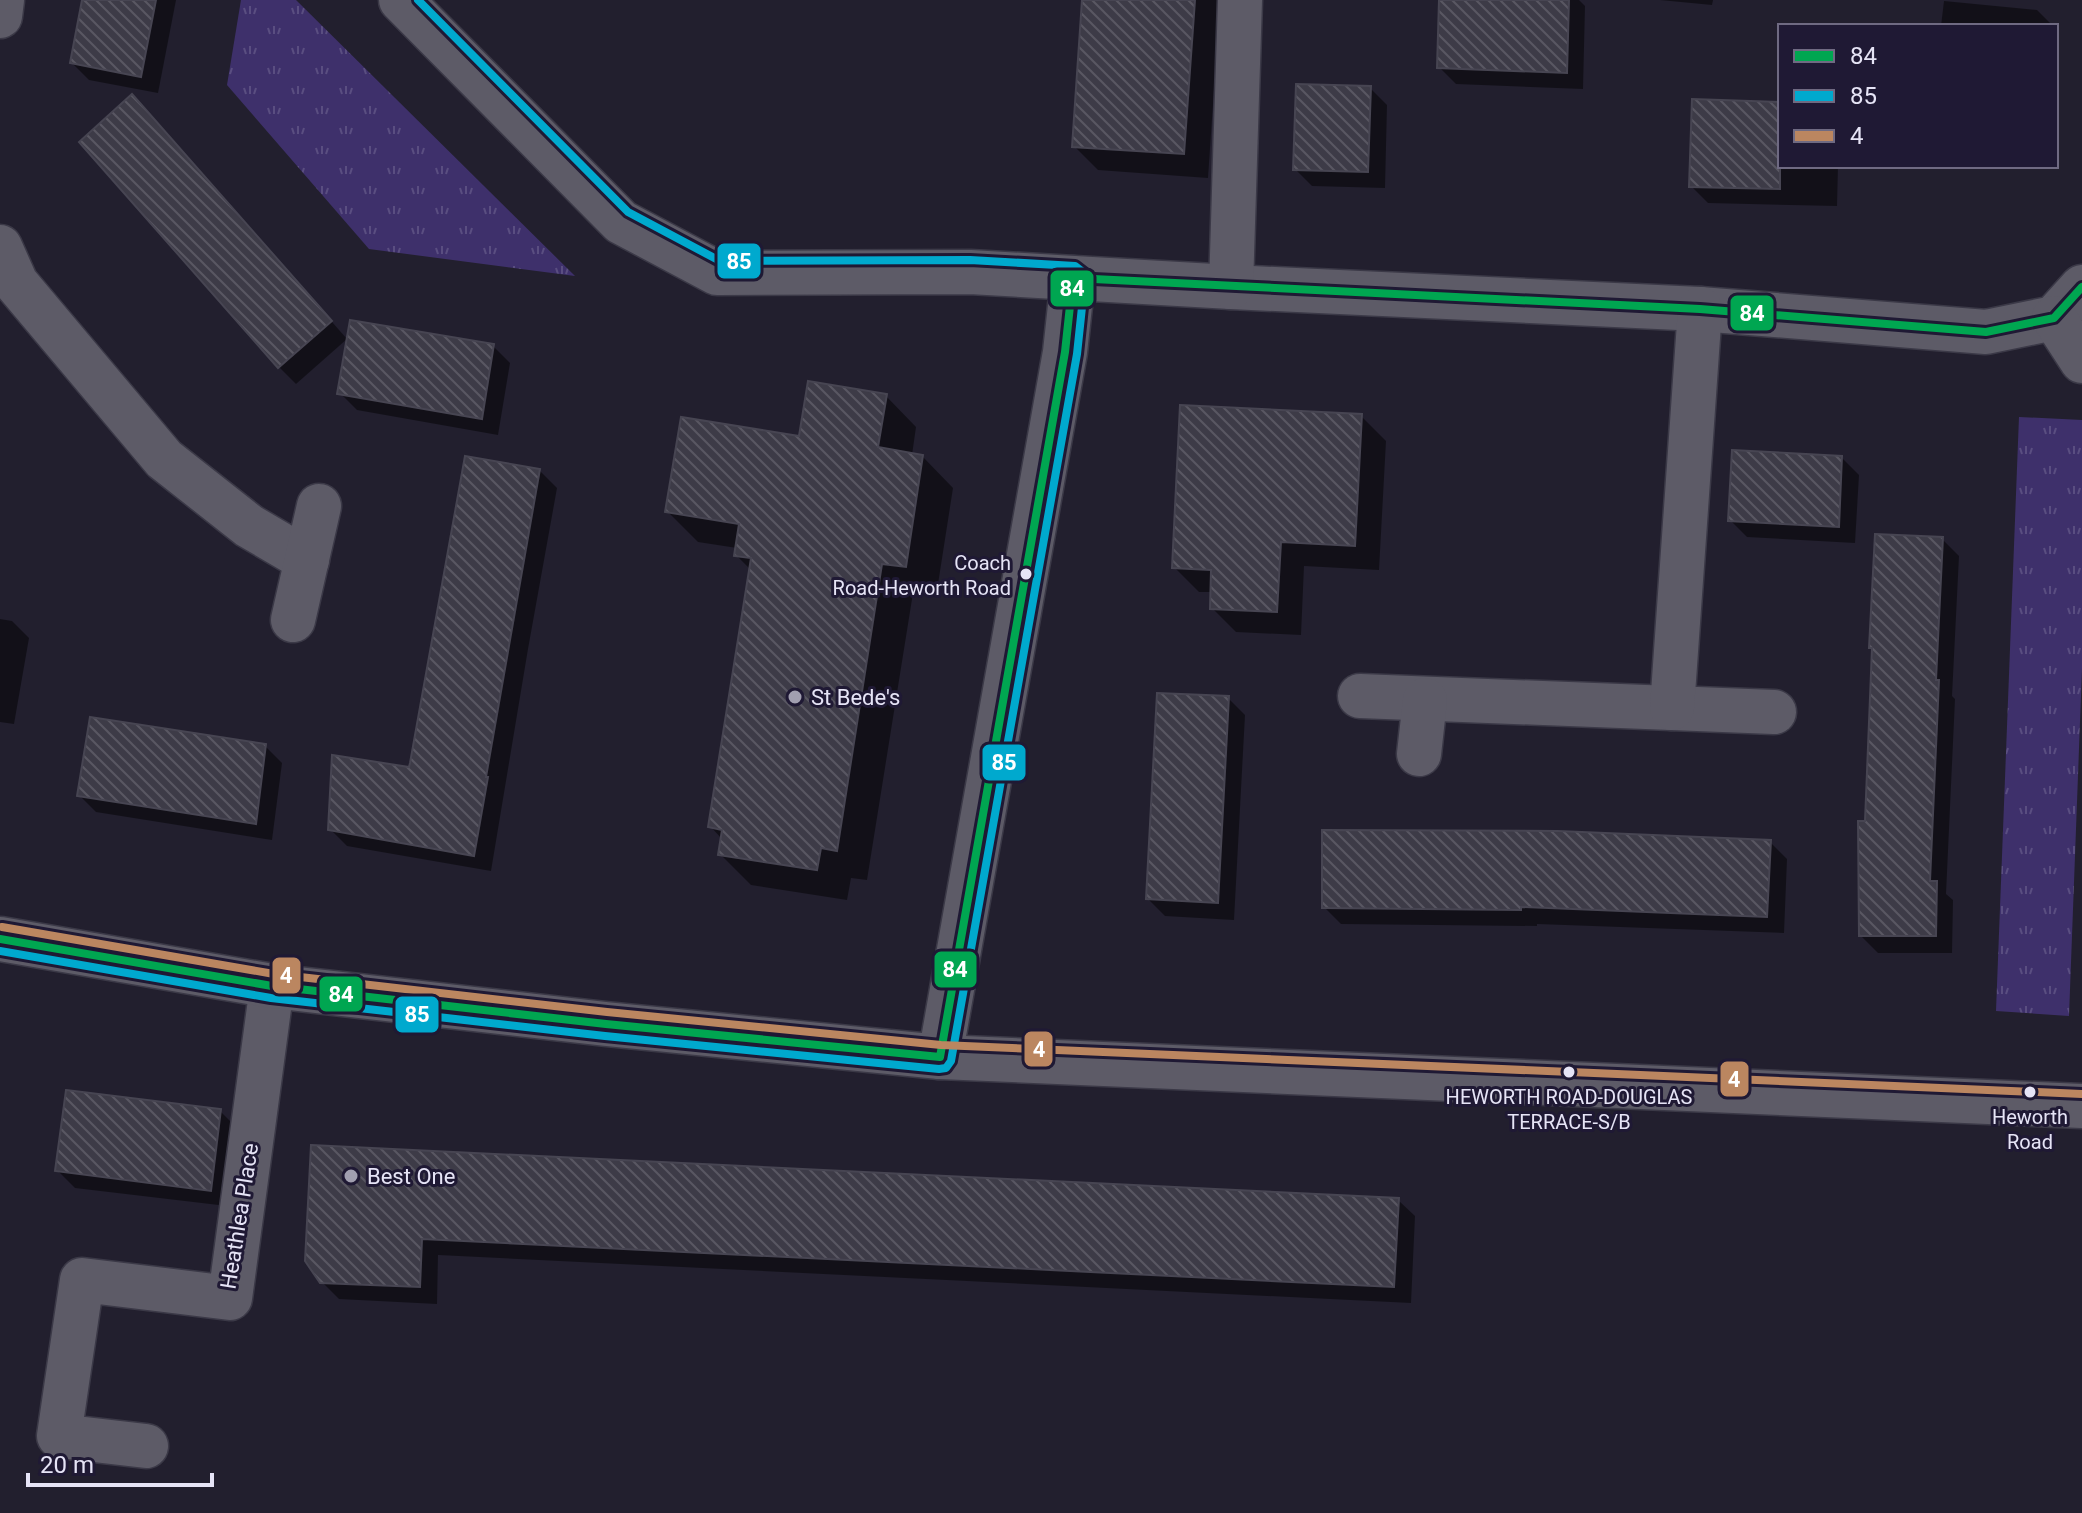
<svg xmlns="http://www.w3.org/2000/svg" width="2082" height="1513" font-family="Roboto,sans-serif">
  <style>
    .grass { fill: url(#grass-tufts) }
    .shadow { fill: #0007 }
    .building { fill: url(#building-back-hatch); stroke: #474552; stroke-width: 2 }
    .lines { fill: none; stroke-linecap: round; stroke-linejoin: round }
    .minor-casing { stroke: #3b3947; stroke-width: 47 }
    .tertiary-casing { stroke: #3b3947; stroke-width: 47 }
    .minor { stroke: #5d5b67; stroke-width: 44 }
    .tertiary { stroke: #5d5b67; stroke-width: 44 }
    .bus-1-casing { stroke: #1f1934; stroke-width: 14 }
    .bus-2-casing { stroke: #1f1934; stroke-width: 14 }
    .bus-3-casing { stroke: #1f1934; stroke-width: 14 }
    .bus-1 { stroke: #00a651; stroke-width: 8 }
    .bus-2 { stroke: #00a9ce; stroke-width: 8 }
    .bus-3 { stroke: #bb8660; stroke-width: 8 }
    .bus-dot { fill: #e6e4f6; stroke: #1f1934; stroke-width: 3 }
    .poi-dot { fill: #a19fb0; stroke: #1f1934; stroke-width: 3 }
    .labels { text-anchor: middle; stroke-width: 6; stroke-linejoin: round; paint-order: stroke }
    .bus-label { font-size: 20px; fill: #e6e4f6; stroke: #1f1934 }
    .poi-label { font-size: 22px; fill: #e6e4f6; stroke: #1f1934; text-anchor: start }
    .street-label { font-size: 22px; fill: #e6e4f6; stroke: #1f1934 }
    .line-badge { stroke: #1f1934; stroke-width: 3 }
    .badge-label { font-size: 22px; text-anchor: middle; font-weight: bold; fill: #fff }
  </style>
  <defs>
    <pattern id="grass-tufts" width="24" height="20" patternUnits="userSpaceOnUse" patternTransform="scale(2)"><rect width="24" height="20" fill="#3e306b"/><path d="M3 7l-1-3M5 7V3M7 7l1-3M15 17l-1-3M17 17v-4M19 17l1-3" fill="none" stroke="#5a4e81"/></pattern>
    <pattern id="building-back-hatch" width="6" height="6" patternUnits="userSpaceOnUse" patternTransform="scale(2)"><rect width="6" height="6" fill="#3d3b47"/><path d="M-1 5l2 2M0 0l6 6M5-1l2 2" fill="none" stroke="#595762"/></pattern>
  </defs>
  <rect width="100%" height="100%" fill="#221f2e"/>
  <g class="grass">
    <polygon points="241,0 296,0 575,276 369,249 227,85"/>
    <polygon points="2019,417 2082,420 2082,668 2069,1016 1996,1011"/>
  </g>
  <g class="shadow">
    <polygon points="84,0 176,0 158,93 89,80 72,63"/>
    <polygon points="1084,0 1220,0 1208,178 1098,170 1074,146"/>
    <polygon points="1441,0 1579,0 1585,6 1583,89 1456,84 1439,67"/>
    <polygon points="1660,0 1713,0 1712,5"/>
    <polygon points="1944,1 2037,10 2053,26 1941,26"/>
    <polygon points="1370,88 1387,105 1385,188 1312,186 1295,169"/>
    <polygon points="1780,104 1780,166 1838,166 1837,206 1708,203 1691,186"/>
    <polygon points="149,114 347,339 296,384 279,367 82,142"/>
    <polygon points="493,346 510,363 498,435 357,410 340,393"/>
    <polygon points="886,396 916,427 912,455 923,457 953,488 936,597 913,593 867,880 851,878 847,900 751,885 720,854 722,839 710,826 751,570 736,555 737,548 698,542 667,511 801,438"/>
    <polygon points="1361,416 1386,441 1379,570 1304,566 1301,635 1236,632 1212,608 1212,592 1199,592 1174,567"/>
    <polygon points="1842,458 1859,475 1855,543 1747,537 1730,520"/>
    <polygon points="540,471 557,488 528,649 491,871 347,846 330,829 410,769"/>
    <polygon points="1942,539 1959,556 1952,696 1955,699 1946,894 1953,900 1952,953 1878,953 1861,936 1867,823"/>
    <polygon points="0,619 12,621 29,638 14,724 0,722"/>
    <polygon points="1228,698 1245,715 1234,920 1165,916 1148,899"/>
    <polygon points="265,746 282,763 272,840 96,812 79,795"/>
    <polygon points="1770,842 1787,859 1784,933 1537,924 1537,926 1341,924 1324,907"/>
    <polygon points="220,1111 237,1128 227,1206 75,1188 58,1171"/>
    <polygon points="313,1147 1398,1200 1415,1216 1411,1303 438,1255 437,1304 339,1299 322,1282"/>
  </g>
  <g class="building">
    <polygon points="82,0 156,0 141,77 70,63"/>
    <polygon points="1082,0 1195,0 1184,154 1072,147"/>
    <polygon points="1439,0 1569,0 1567,73 1437,68"/>
    <polygon points="1296,84 1371,86 1368,172 1293,170"/>
    <polygon points="132,94 332,321 278,368 79,142"/>
    <polygon points="1692,99 1780,102 1780,189 1689,187"/>
    <polygon points="350,320 494,344 482,419 337,394"/>
    <polygon points="808,381 887,394 878,447 923,455 906,567 882,564 837,851 821,848 817,870 718,855 722,830 708,827 751,558 734,556 739,524 665,512 681,417 799,436"/>
    <polygon points="1180,405 1362,414 1355,546 1281,542 1277,612 1210,609 1211,570 1172,568"/>
    <polygon points="1732,450 1842,456 1839,527 1728,521"/>
    <polygon points="465,456 540,469 486,777 488,777 474,856 328,830 332,755 409,767 410,763"/>
    <polygon points="1875,534 1943,537 1936,680 1939,680 1930,881 1937,881 1936,936 1859,936 1858,821 1865,821 1872,648 1869,648"/>
    <polygon points="1157,693 1229,696 1218,903 1146,899"/>
    <polygon points="90,717 266,744 256,824 77,796"/>
    <polygon points="1322,830 1558,831 1771,840 1767,917 1521,907 1521,910 1322,908"/>
    <polygon points="66,1090 221,1109 211,1191 55,1171"/>
    <polygon points="311,1145 1399,1198 1394,1287 422,1239 420,1287 320,1283 305,1261"/>
  </g>
  <g class="lines">
    <defs>
      <g id="minor">
        <polyline points="401,0 621,222 717,273 970,272 1231,287 1700,309 1986,332 2054,318 2082,287"/>
        <polyline points="0,16 2,0"/>
        <polyline points="0,247 16,283 164,459 249,526 307,560"/>
        <polyline points="1231,287 1240,0"/>
        <polyline points="2054,318 2082,361"/>
        <polyline points="293,620 319,506"/>
        <polyline points="1360,696 1774,712"/>
        <polyline points="1672,708 1700,309"/>
        <polyline points="1419,754 1425,700"/>
        <polyline points="940,1057 1065,352 1073,278"/>
        <polyline points="146,1446 59,1436 82,1280 230,1298 272,986"/>
      </g>
      <polyline id="tertiary" points="0,939 272,986 606,1024 940,1057 2082,1106"/>
    </defs>
    <use href="#minor" class="minor-casing"/>
    <use href="#tertiary" class="tertiary-casing"/>
    <use href="#minor" class="minor"/>
    <use href="#tertiary" class="tertiary"/>
    <defs>
      <polyline id="bus-1" points="0,939 272,986 606,1024 940,1057 1065,352 1073,278 1700,309 1986,332 2054,318 2082,287"/>
      <polyline id="bus-2" points="0,951 271,998 605,1036 939,1069 946,1068 951,1061 1077,354 1085,279 1084,273 1075,266 970,260 720,261 628,212 418,0"/>
      <polyline id="bus-3" points="2,927 274,974 607,1012 941,1045 2082,1094"/>
    </defs>
    <use href="#bus-1" class="bus-1-casing"/>
    <use href="#bus-2" class="bus-2-casing"/>
    <use href="#bus-3" class="bus-3-casing"/>
    <use href="#bus-1" class="bus-1"/>
    <use href="#bus-2" class="bus-2"/>
    <use href="#bus-3" class="bus-3"/>
  </g>
  <g class="bus-dot">
    <circle cx="1026" cy="574" r="7"/>
    <circle cx="1569" cy="1072" r="7"/>
    <circle cx="2030" cy="1092" r="7"/>
  </g>
  <g class="poi-dot">
    <circle cx="795" cy="697" r="8"/>
    <circle cx="351" cy="1176" r="8"/>
  </g>
  <g class="labels">
    <g class="bus-label">
      <text x="1011" y="570" text-anchor="end">Coach<tspan x="1011" dy="25">Road-Heworth Road</tspan></text>
      <text x="1569" y="1104">HEWORTH ROAD-DOUGLAS<tspan x="1569" dy="25">TERRACE-S/B</tspan></text>
      <text x="2030" y="1124">Heworth<tspan x="2030" dy="25">Road</tspan></text>
    </g>
    <g class="poi-label">
      <text x="811" y="705">St Bede's</text>
      <text x="367" y="1184">Best One</text>
    </g>
    <g class="street-label">
      <text transform="translate(239 1216) rotate(-81)" y="8">Heathlea Place</text>
    </g>
  </g>
  <g class="line-badge">
    <rect x="716" y="242" width="46" height="38" rx="8" fill="#00a9ce"/>
    <rect x="1049" y="269" width="46" height="39" rx="8" fill="#00a651"/>
    <rect x="1729" y="294" width="46" height="38" rx="8" fill="#00a651"/>
    <rect x="981" y="743" width="46" height="39" rx="8" fill="#00a9ce"/>
    <rect x="933" y="950" width="45" height="39" rx="8" fill="#00a651"/>
    <rect x="271" y="956" width="31" height="39" rx="8" fill="#bb8660"/>
    <rect x="318" y="975" width="46" height="38" rx="8" fill="#00a651"/>
    <rect x="394" y="995" width="46" height="39" rx="8" fill="#00a9ce"/>
    <rect x="1023" y="1030" width="31" height="38" rx="8" fill="#bb8660"/>
    <rect x="1719" y="1060" width="31" height="38" rx="8" fill="#bb8660"/>
  </g>
  <g class="badge-label">
    <text x="739" y="269">85</text>
    <text x="1072" y="296">84</text>
    <text x="1752" y="321">84</text>
    <text x="1004" y="770">85</text>
    <text x="955" y="977">84</text>
    <text x="286" y="983">4</text>
    <text x="341" y="1002">84</text>
    <text x="417" y="1022">85</text>
    <text x="1039" y="1057">4</text>
    <text x="1734" y="1087">4</text>
  </g>
  <rect x="1778" y="24" width="280" height="144" fill="#1f1934" stroke="#6f6a82" stroke-width="2"/>
  <rect x="1794" y="50" width="40" height="12" fill="#00a651" stroke="#6f6a82" stroke-width="2"/>
  <text x="1850" y="64" font-size="24" fill="#e6e4f6">84</text>
  <rect x="1794" y="90" width="40" height="12" fill="#00a9ce" stroke="#6f6a82" stroke-width="2"/>
  <text x="1850" y="104" font-size="24" fill="#e6e4f6">85</text>
  <rect x="1794" y="130" width="40" height="12" fill="#bb8660" stroke="#6f6a82" stroke-width="2"/>
  <text x="1850" y="144" font-size="24" fill="#e6e4f6">4</text>
  <path d="M28 1473v12h184v-12" fill="none" stroke="#e6e4f6" stroke-width="4"/>
  <text x="40" y="1473" font-size="24" fill="#e6e4f6" stroke="#1f1934" stroke-width="6" paint-order="stroke">20 m</text>
</svg>
